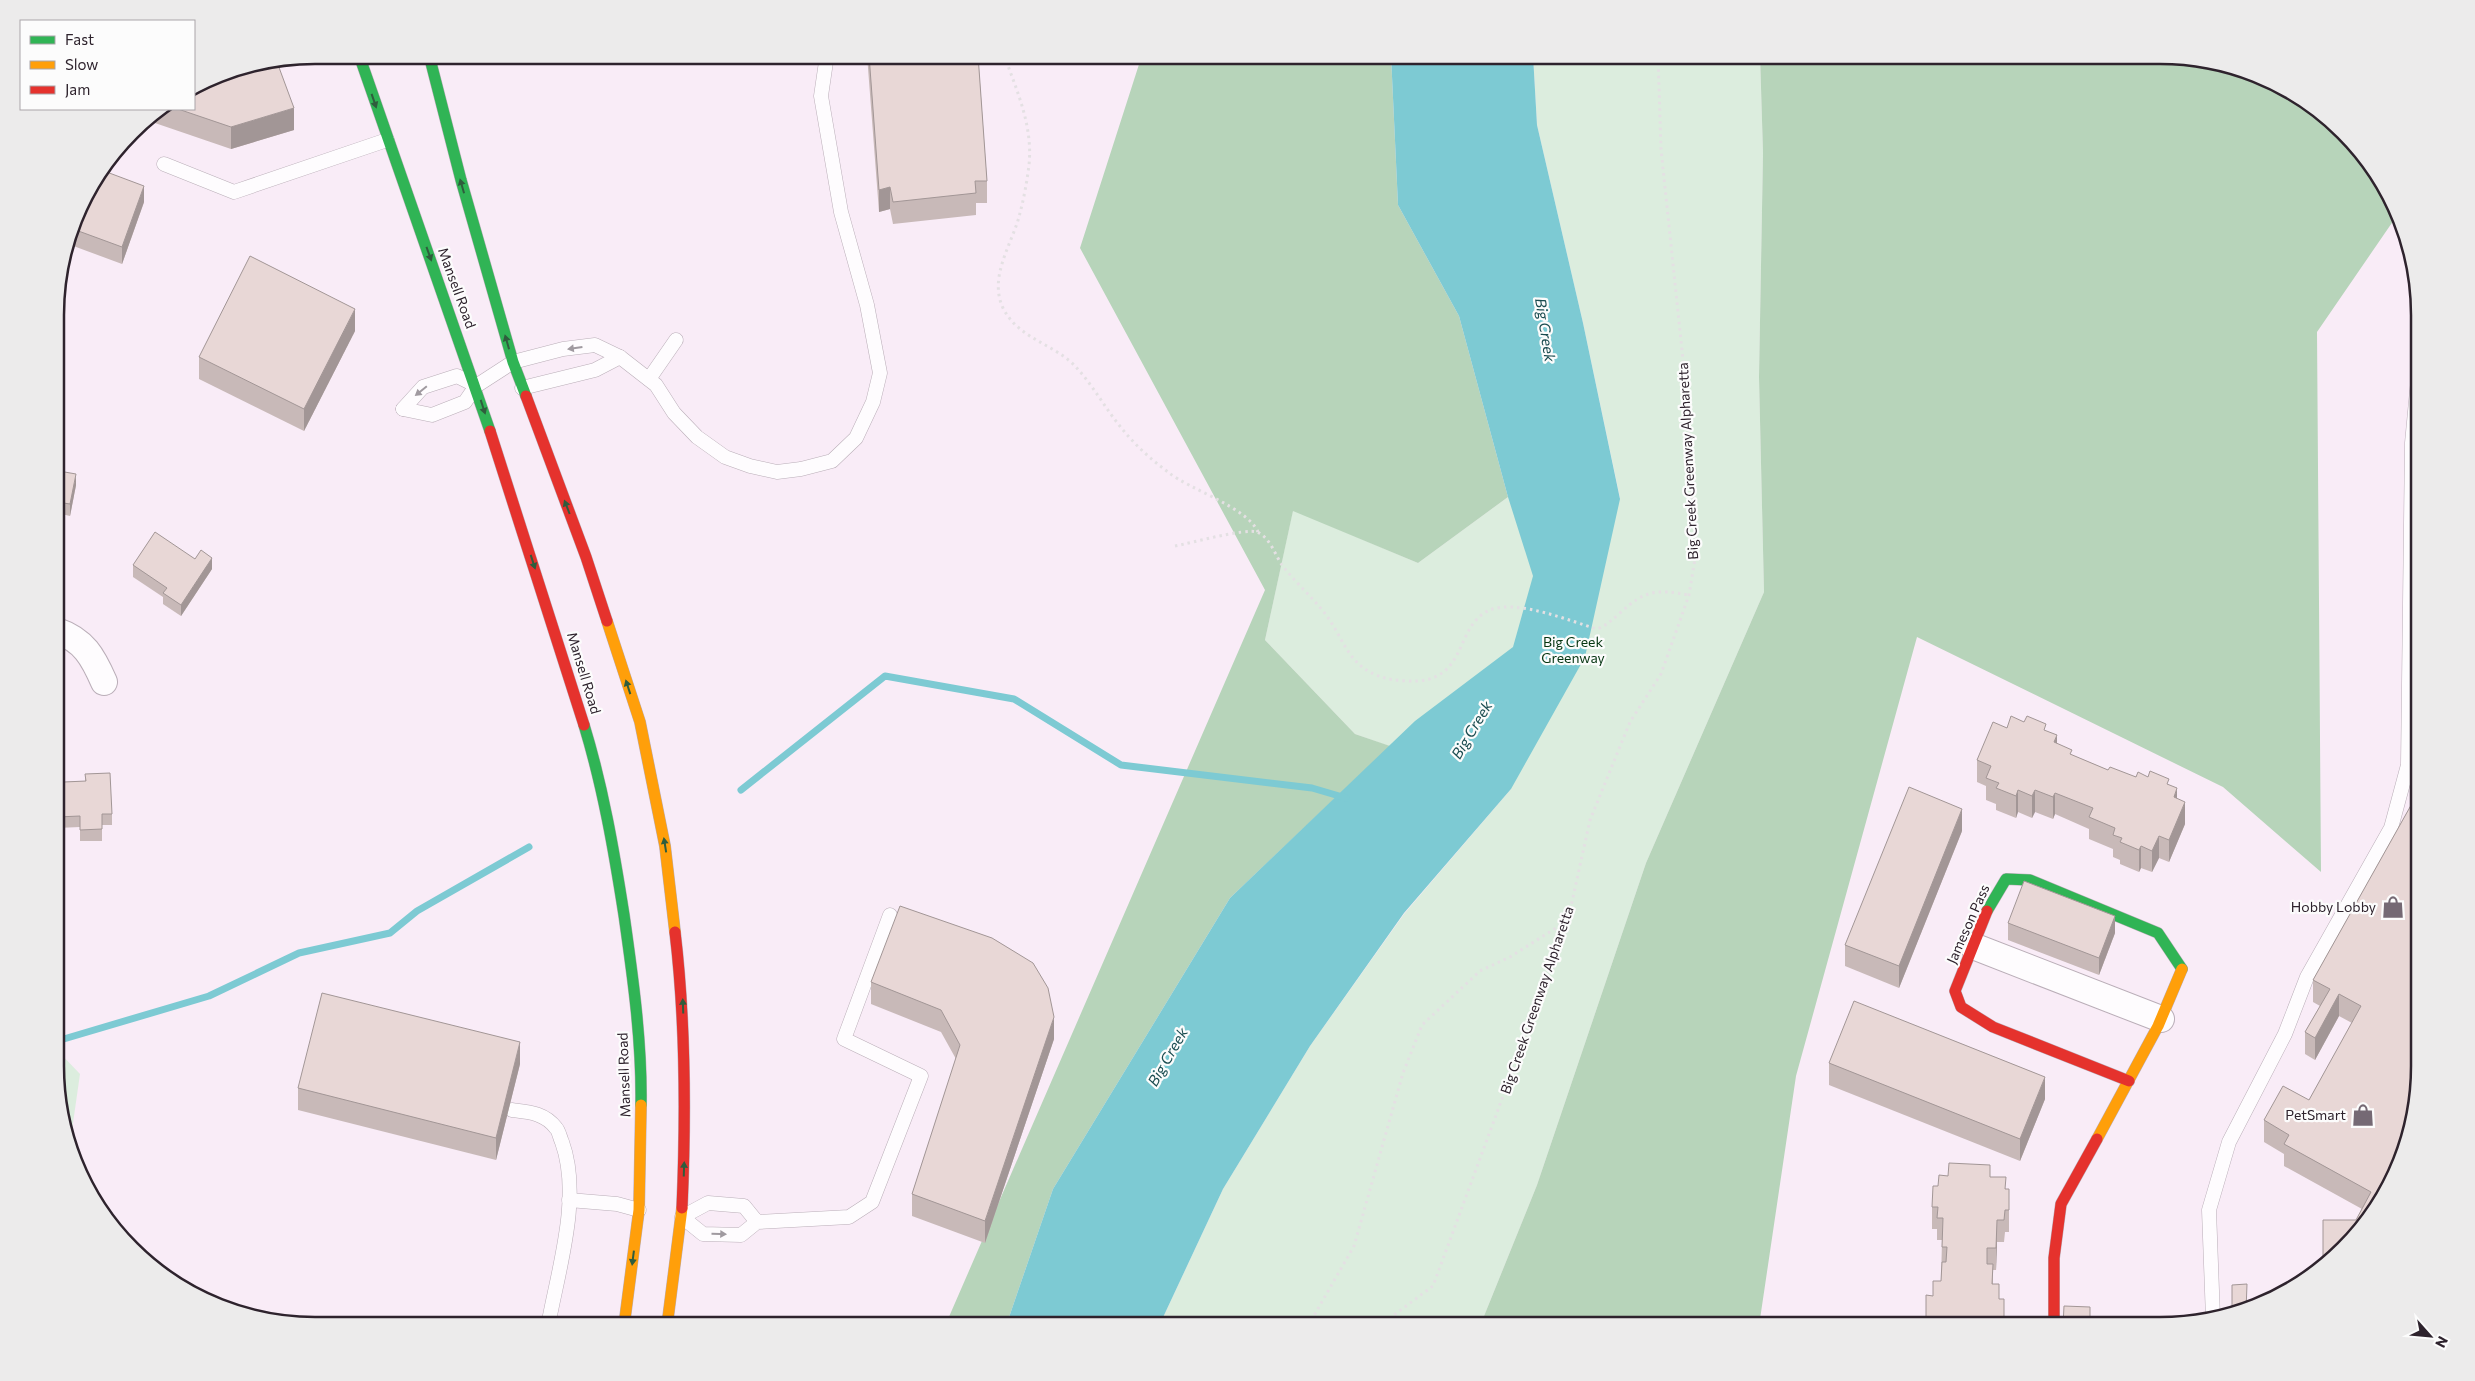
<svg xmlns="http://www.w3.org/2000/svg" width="2475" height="1381" font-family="Commissioner,sans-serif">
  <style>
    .green { fill: #dcedde }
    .forest { fill: #b7d4ba }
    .water { fill: #7dcad3 }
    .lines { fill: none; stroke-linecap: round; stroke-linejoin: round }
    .stream { stroke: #7dcad3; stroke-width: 7 }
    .lane-casing { stroke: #baaeb8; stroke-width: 15 }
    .street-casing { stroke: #baaeb8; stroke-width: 28 }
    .fast-casing { stroke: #baaeb8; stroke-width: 12 }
    .slow-casing { stroke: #baaeb8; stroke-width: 12 }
    .jam-casing { stroke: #baaeb8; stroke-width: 12 }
    .path { stroke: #e4e0e3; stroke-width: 3; stroke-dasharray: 2.5 4; stroke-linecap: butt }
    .lane { stroke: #fefcfe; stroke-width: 14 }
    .street { stroke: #fefcfe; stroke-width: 26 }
    .fast { stroke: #30b455; stroke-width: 11 }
    .slow { stroke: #ff9f0a; stroke-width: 11 }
    .jam { stroke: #e5322d; stroke-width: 11 }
    .wall { fill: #c8b9b8 }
    .shaded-wall { fill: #a29696 }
    .building { fill: #e8d7d6; stroke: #a29696 }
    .oneway { fill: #2f5d3d }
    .oneway2 { fill: #a09aa0 }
    .labels { text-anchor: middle; stroke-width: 4.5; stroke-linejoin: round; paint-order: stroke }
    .street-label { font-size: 14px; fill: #2e232d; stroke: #fcfcfc }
    .park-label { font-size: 14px; fill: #063612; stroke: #fcfcfc }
    .poi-label { font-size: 14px; fill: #2e232d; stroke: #fcfcfc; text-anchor: end }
    .water-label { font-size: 15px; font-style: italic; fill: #1a4c50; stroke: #fcfcfc }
    .rim { fill: none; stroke: #2e232d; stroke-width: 2.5 }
  </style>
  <rect width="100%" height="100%" fill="#f9ecf7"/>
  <g class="green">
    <polygon points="1533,55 1760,55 1763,153 1759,377 1764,592 1646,863 1537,1185 1480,1326 1159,1326 1223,1189 1310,1046 1404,914 1511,789 1355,734 1265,640 1293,510 1418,563 1508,497 1620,498 1583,323 1537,125"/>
    <polygon points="57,1050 80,1074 69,1151 57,1100"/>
  </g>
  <g class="forest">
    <polygon points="1142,55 1391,55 1398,205 1459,316 1508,497 1418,563 1293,511 1265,640 1355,734 1390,746 1230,898 1053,1189 1006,1326 945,1326 1265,590 1080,248"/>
    <polygon points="1760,55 2161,55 2228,64 2290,90 2332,120 2376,171 2398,214 2317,332 2321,872 2223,787 1917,637 1796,1076 1759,1326 1480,1326 1537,1185 1646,863 1764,592 1759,377 1763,153"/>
  </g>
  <polygon class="water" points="1391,55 1533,55 1537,125 1583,323 1620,499 1585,657 1511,789 1404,913 1310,1046 1223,1189 1159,1326 1006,1326 1053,1189 1230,898 1415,721 1513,647 1533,576 1508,497 1459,316 1398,205"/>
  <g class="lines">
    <g class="stream">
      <polyline points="741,790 885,676 1014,699 1121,765 1312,788 1346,798"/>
      <polyline points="57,1041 209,996 299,953 390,933 417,911 529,847"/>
    </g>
    <defs>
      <g id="lane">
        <polyline points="164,164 234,192 387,140"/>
        <polyline points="649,379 676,340"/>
        <polyline points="522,388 595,370 620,357"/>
        <polyline points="403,409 432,415 465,402 476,386 513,362 563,349 595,345 620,357 656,385 674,413 697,437 725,457 750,466 777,472 801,469 832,461 856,438 873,402 880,373 867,305 841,212 821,96 827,55"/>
        <polyline points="403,409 423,387 457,376 473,384"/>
        <path d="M512,1110C529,1112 545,1113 556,1128C559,1131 560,1138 562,1142C582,1197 558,1270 548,1326"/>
        <polyline points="569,1200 617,1204 639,1210"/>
        <polyline points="757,1222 744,1206 708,1203 682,1217 703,1234 741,1235 757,1222 849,1217 872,1202 921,1076 844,1039 890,915"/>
        <polyline points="2213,1318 2209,1210 2229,1142 2285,1034 2307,977 2391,828 2408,765 2412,443 2419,370"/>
      </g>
      <g id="street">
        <path d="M57,631C84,640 93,657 104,682"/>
        <polyline points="1973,946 2161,1019"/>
      </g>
      <g id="fast">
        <polyline points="359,55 490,431"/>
        <polyline points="429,55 461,180 513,362 526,396"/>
        <path d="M584,725C603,787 614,851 624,915C633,978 642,1042 641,1105"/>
        <polyline points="1987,911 2006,879 2030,880 2158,933 2182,969"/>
      </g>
      <g id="slow">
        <polyline points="607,621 640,722 665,846 675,932"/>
        <polyline points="2097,1139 2158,1026 2182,969"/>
        <polyline points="624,1326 639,1210 641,1105"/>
        <polyline points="667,1326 682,1208"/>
      </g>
      <g id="jam">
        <polyline points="526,396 586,557 607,621"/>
        <polyline points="490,431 584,725"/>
        <polyline points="1987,911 1955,991 1961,1007 1993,1027 2129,1081"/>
        <path d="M675,932C686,1024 686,1115 682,1208"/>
        <polyline points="2054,1325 2054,1258 2061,1204 2097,1139"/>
      </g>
    </defs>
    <use href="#lane" class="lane-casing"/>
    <use href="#street" class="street-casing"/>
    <use href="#fast" class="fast-casing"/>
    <use href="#slow" class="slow-casing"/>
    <use href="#jam" class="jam-casing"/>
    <g class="path">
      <path d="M1004,55C1017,91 1033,126 1029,165C1027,181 1024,198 1020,213C1013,243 988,276 1003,308C1018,338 1051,343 1073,364C1091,382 1103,405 1119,425C1133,443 1149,458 1168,472C1190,490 1247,507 1258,532"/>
      <path d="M1175,546C1191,543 1245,528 1257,532C1270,537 1275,555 1282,565C1294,581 1310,595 1323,611C1345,638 1346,667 1385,678C1395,681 1408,681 1419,681C1468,676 1455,625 1490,610C1517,599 1570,621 1597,629C1607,625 1612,620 1620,613C1645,590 1656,589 1689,595"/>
      <polyline points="1308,1326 1354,1246 1403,1073 1422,1025 1480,971 1510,957 1567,921"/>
      <polyline points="1371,1326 1390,1318 1433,1286 1568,920 1590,820 1630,722 1661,674 1689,595 1696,553 1685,379 1661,149 1658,55"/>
    </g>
    <use href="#lane" class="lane"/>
    <use href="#street" class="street"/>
    <use href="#fast" class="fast"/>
    <use href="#slow" class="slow"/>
    <use href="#jam" class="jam"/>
  </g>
  <g class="wall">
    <polygon points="867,55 978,55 987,181 987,203 976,203 976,215 893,224 890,209 879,212"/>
    <polygon points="161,109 194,109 294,130 231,149 152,122 152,114"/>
    <polygon points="82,199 144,202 122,264 68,244"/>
    <polygon points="355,331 304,431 199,379 199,357"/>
    <polygon points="57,464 60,471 76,485 70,516 57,513"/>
    <polygon points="195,559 212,569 181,616 163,604 163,597 133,577 133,565"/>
    <polygon points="2007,728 2046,731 2057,744 2072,755 2108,770 2169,785 2177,799 2185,824 2169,862 2159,858 2152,872 2141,868 2139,872 2120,864 2120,860 2113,857 2113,849 2089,839 2089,829 2055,814 2053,819 2035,812 2032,818 2018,812 2016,818 1996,810 1996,804 1986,800 1986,786 1977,782 1977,760"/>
    <polygon points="57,769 64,782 85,781 85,774 112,814 112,825 102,825 102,841 80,841 80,827 57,828"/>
    <polygon points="2419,791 2411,1134 2356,1220 2362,1209 2284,1166 2284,1154 2264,1142 2264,1120 2309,1100 2352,1023 2339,1016 2315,1060 2305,1054 2305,1032 2320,1006 2313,1002 2313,980"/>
    <polygon points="1962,831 1899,988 1845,966 1845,945"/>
    <polygon points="2008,923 2115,933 2099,975 2008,940"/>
    <polygon points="871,982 1054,1039 985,1243 912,1216 912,1194 956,1059 941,1032 871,1004"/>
    <polygon points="1829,1063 2045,1099 2020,1161 1829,1085"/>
    <polygon points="520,1064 496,1160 298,1110 298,1088"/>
    <polygon points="1990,1177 2006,1189 2009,1211 2009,1232 2005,1232 2004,1242 1997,1242 1996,1270 1993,1270 1993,1284 1999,1299 2004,1299 2004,1326 1926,1326 1926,1295 1933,1296 1941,1281 1942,1240 1937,1240 1937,1229 1932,1229 1932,1207 1938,1186"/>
  </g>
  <g class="shaded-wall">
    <polygon points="294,108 294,130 231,149 231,127"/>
    <polygon points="144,186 144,202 122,264 122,247"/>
    <polygon points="890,187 890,209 879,212 879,190"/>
    <polygon points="355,309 355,331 304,431 304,409"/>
    <polygon points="76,474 76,485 70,516 70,504"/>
    <polygon points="212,558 212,569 181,616 181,605"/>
    <polygon points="2057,735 2057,757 2054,742"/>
    <polygon points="2177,788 2177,810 2174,797"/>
    <polygon points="2018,790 2018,812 2016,818 2016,796"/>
    <polygon points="2035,790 2035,812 2032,818 2032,796"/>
    <polygon points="2055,793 2055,814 2053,819 2053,797"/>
    <polygon points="2185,802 2185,824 2169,862 2169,840"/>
    <polygon points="1962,809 1962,831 1899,988 1899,966"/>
    <polygon points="2159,836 2159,858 2152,872 2152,851"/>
    <polygon points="2141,846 2141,868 2139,872 2139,850"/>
    <polygon points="2115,916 2115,933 2099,975 2099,958"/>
    <polygon points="2339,994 2339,1016 2315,1060 2315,1038"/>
    <polygon points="1054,1017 1054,1039 985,1243 985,1221"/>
    <polygon points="520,1042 520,1064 496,1160 496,1138"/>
    <polygon points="2045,1077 2045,1099 2020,1161 2020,1139"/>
    <polygon points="1997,1220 1997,1242 1996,1270 1996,1248"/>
  </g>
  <g class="building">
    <polygon points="869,55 978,55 987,181 975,181 976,193 893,202 890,187 879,190"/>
    <polygon points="277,62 294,108 231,127 178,109 194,109 194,88 215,75 231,72 238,75 266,65"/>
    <polygon points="104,171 144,186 122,247 73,229 82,199"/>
    <polygon points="250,256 355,309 304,409 199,357"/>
    <polygon points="57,464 60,465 59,471 76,474 70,504 57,502"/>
    <polygon points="155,532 195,559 201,550 212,558 181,605 163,593 167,588 133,565"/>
    <polygon points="2011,716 2024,722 2027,716 2046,724 2044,730 2057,735 2054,742 2072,750 2070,754 2108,770 2110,767 2136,777 2138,772 2148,777 2150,771 2169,779 2167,784 2177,788 2174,797 2185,802 2169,840 2159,836 2152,851 2141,846 2139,850 2120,842 2122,838 2113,835 2115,828 2089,817 2093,808 2055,793 2053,797 2035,790 2032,796 2018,790 2016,796 1996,788 1999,783 1986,778 1991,766 1977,760 1993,722 2007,728"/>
    <polygon points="57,769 63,769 64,782 86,781 85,774 110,773 112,814 102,814 102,829 80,830 80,816 57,817"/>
    <polygon points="1909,787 1962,809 1899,966 1845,945"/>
    <polygon points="2419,791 2419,1083 2411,1134 2385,1196 2355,1238 2323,1266 2323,1220 2356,1220 2371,1192 2284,1144 2289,1135 2264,1120 2283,1086 2309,1100 2361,1006 2339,994 2315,1038 2305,1032 2330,989 2313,980"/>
    <polygon points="2024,881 2115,916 2099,958 2008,923"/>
    <polygon points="900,906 992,938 1033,963 1048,988 1054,1017 985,1221 912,1194 960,1045 941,1010 871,982"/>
    <polygon points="322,993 520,1042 496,1138 298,1088"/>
    <polygon points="1854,1001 2045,1077 2020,1139 1829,1063"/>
    <polygon points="1949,1163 1990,1165 1990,1177 2006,1177 2005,1189 2009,1189 2009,1210 2005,1210 2004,1220 1997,1220 1996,1248 1987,1248 1987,1264 1993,1264 1992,1284 1999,1284 1999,1299 2004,1299 2004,1320 1998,1320 1998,1326 1932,1326 1932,1317 1926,1317 1926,1295 1933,1296 1933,1281 1941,1281 1942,1262 1946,1262 1947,1247 1942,1247 1943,1218 1937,1218 1938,1207 1932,1207 1933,1186 1938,1186 1939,1175 1948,1176"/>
    <polygon points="2247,1284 2246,1311 2244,1312 2232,1315 2232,1285"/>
    <polygon points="2064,1306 2090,1307 2090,1325 2063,1325"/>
  </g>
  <defs><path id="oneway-solid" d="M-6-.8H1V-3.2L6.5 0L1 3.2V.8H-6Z" transform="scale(1.25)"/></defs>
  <g class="oneway">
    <use href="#oneway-solid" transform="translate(374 101) rotate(71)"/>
    <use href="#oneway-solid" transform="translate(462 186) rotate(-106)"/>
    <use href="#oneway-solid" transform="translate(429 254) rotate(70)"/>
    <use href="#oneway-solid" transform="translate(507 342) rotate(-106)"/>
    <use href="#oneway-solid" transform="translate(483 407) rotate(72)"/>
    <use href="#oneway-solid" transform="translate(567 507) rotate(-111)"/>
    <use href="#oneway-solid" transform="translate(533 562) rotate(72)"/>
    <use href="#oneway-solid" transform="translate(628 687) rotate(-108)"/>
    <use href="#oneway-solid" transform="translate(665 845) rotate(-99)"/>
    <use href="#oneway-solid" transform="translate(683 1006) rotate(-92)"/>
    <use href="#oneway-solid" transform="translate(684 1169) rotate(-88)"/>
    <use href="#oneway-solid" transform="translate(633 1258) rotate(97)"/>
  </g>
  <g class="oneway2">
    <use href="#oneway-solid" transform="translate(575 348) rotate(172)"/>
    <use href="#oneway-solid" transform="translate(421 391) rotate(141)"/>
    <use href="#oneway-solid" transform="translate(719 1234) rotate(2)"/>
  </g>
  <defs>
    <symbol id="shop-bare" viewBox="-9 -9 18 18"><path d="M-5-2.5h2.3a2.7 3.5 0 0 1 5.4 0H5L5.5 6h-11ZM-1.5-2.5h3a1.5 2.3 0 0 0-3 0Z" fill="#756974" stroke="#fcfcfc" stroke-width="2.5" paint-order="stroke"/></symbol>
  </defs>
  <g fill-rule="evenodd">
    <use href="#shop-bare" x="2377" y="891" width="32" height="32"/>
    <use href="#shop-bare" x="2347" y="1099" width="32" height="32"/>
  </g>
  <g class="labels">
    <g class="street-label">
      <text transform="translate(457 288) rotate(70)" y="5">Mansell Road</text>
      <text transform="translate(1688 461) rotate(-93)" y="5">Big Creek Greenway Alpharetta</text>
      <text transform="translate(584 673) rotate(73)" y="5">Mansell Road</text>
      <text transform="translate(1968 924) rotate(-66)" y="5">Jameson Pass</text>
      <text transform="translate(1537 1000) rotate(-71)" y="5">Big Creek Greenway Alpharetta</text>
      <text transform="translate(624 1075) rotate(-92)" y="5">Mansell Road</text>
    </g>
    <g class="park-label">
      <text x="1573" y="647">Big Creek<tspan x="1573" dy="16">Greenway</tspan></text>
    </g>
    <g class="poi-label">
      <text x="2376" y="912">Hobby Lobby</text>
      <text x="2346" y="1120">PetSmart</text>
    </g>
    <g class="water-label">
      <text transform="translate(1545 330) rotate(81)" y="5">Big Creek</text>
      <text transform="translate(1472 730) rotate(-59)" y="5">Big Creek</text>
      <text transform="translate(1168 1057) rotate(-60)" y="5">Big Creek</text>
    </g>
  </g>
  <path d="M0 0H2475V1381H0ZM315 64H2160A251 251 0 0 1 2411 315V1066A251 251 0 0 1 2160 1317H315A251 251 0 0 1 64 1066V315A251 251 0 0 1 315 64Z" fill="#ecebeb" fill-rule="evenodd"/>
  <path class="rim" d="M315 64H2160A251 251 0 0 1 2411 315V1066A251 251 0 0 1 2160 1317H315A251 251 0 0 1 64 1066V315A251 251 0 0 1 315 64Z"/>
  <rect x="20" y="20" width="175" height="90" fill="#fcfcfc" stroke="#aaa5a9"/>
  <rect x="30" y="36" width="25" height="8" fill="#30b455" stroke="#aaa5a9"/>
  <text x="65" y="45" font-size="15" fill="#2e232d">Fast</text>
  <rect x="30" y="61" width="25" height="8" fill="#ff9f0a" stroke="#aaa5a9"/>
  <text x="65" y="70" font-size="15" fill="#2e232d">Slow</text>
  <rect x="30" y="86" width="25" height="8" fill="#e5322d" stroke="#aaa5a9"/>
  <text x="65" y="95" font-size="15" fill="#2e232d">Jam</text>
  <g transform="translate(2430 1336) rotate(117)" stroke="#fcfcfc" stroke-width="4" paint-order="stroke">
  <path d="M0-4L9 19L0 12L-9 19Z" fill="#2e232d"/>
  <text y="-8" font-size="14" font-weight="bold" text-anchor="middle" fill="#2e232d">N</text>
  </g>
</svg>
